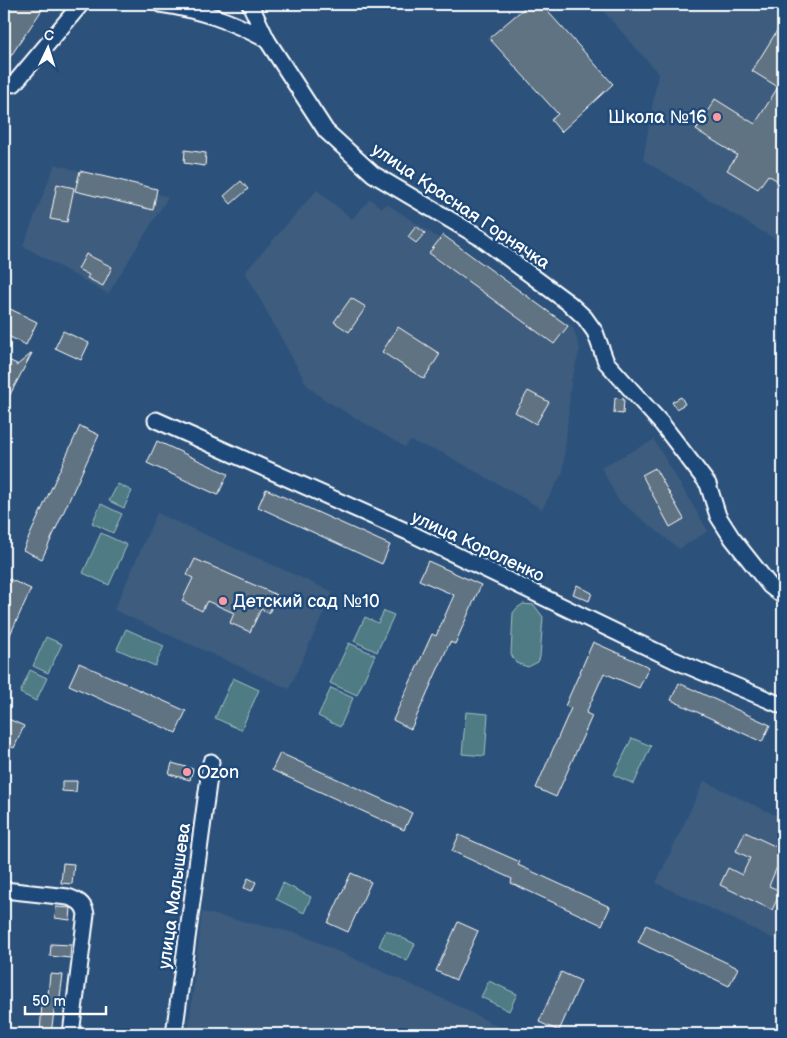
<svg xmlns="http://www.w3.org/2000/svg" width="787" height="1038" font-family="'Balsamiq Sans',sans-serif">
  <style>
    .built { fill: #3c5c7e }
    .green { fill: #507c84; stroke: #a8bec2 }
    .building { fill: #617382; stroke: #fff }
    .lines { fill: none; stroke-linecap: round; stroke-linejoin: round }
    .minor-casing { stroke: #fff; stroke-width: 19 }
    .minor { stroke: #1f4a7a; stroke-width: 15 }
    .poi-dot { fill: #ff9aa2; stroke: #1f4a7a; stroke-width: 2 }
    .labels { text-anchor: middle; stroke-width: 5; stroke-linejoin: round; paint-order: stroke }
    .poi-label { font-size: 18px; fill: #fff; stroke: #1f4a7a; text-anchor: start }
    .street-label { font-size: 18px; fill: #fff; stroke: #1f4a7a }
  </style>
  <rect width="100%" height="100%" fill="#2c527c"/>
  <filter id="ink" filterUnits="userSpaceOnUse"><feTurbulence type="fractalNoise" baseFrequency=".02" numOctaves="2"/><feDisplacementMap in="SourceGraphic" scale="10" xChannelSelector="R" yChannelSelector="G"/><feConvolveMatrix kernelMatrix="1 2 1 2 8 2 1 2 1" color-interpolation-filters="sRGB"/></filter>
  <g filter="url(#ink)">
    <g class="built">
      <polygon points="597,4 783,4 783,244 643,160 658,73"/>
      <polygon points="55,164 168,197 108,294 23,246"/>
      <polygon points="317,190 352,219 370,199 382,208 387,204 573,327 580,349 571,382 563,472 542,509 443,453 410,441 405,447 322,398 307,385 245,272"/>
      <polygon points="654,440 708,531 679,549 618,500 601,467"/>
      <polygon points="157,513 333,592 289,689 114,610"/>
      <polygon points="704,781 783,819 783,943 656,883"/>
      <polygon points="202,912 300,934 452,1003 513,1034 188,1034"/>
    </g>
    <g class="green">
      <polygon points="118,484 132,491 124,508 109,501"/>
      <polygon points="101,504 122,514 113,533 92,523"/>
      <polygon points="101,533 127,545 109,585 83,573"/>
      <polygon points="523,604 534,605 543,617 540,657 538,662 528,667 516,663 511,654 513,613 517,608"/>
      <polygon points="384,611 394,615 377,652 354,641 365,617 378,623"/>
      <polygon points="126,629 164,646 155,666 117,649"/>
      <polygon points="46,637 62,644 48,673 33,666"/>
      <polygon points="349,643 375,655 357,695 330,683"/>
      <polygon points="30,670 47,678 36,701 20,693"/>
      <polygon points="233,678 259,690 241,730 215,718"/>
      <polygon points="331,688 353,698 340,727 318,716"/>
      <polygon points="466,712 488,714 485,756 462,754"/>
      <polygon points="632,738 651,746 634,784 614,775"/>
      <polygon points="283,883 311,897 304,913 276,899"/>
      <polygon points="386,930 415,944 407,961 379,946"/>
      <polygon points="489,981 517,994 509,1011 481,997"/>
    </g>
    <g class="building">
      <polygon points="4,4 46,4 10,57 4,52"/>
      <polygon points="529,4 541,4 613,84 561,132 551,120 558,114 489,38"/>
      <polygon points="783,21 783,184 768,175 758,189 727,170 737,155 696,130 715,99 755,124 778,87 752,71"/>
      <polygon points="185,150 206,153 205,166 184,163"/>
      <polygon points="80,171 157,189 153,210 75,191"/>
      <polygon points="241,181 248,189 231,204 224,196"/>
      <polygon points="57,184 74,188 67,222 50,219"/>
      <polygon points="416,226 425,233 416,243 408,237"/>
      <polygon points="443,235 568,326 554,344 429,253"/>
      <polygon points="86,254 112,267 103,286 87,278 89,275 78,269"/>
      <polygon points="351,298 366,307 349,332 334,322"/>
      <polygon points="4,306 37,322 26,345 4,334"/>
      <polygon points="398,327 440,354 424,379 382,352"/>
      <polygon points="63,331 89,343 81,360 55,348"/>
      <polygon points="32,353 4,406 4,358 17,364 16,366"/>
      <polygon points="528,391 549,402 536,424 515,412"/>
      <polygon points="681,397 685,404 676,409 672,402"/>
      <polygon points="615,398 624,399 623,414 614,413"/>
      <polygon points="80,426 99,435 42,559 23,550"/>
      <polygon points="157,441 228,474 218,495 147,463"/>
      <polygon points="655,468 684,519 670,527 642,475"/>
      <polygon points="266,489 390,545 382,564 258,507"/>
      <polygon points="195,559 277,595 269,613 261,609 250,632 230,623 234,613 207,601 202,611 182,601 193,578 187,575"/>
      <polygon points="428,561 481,585 455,644 450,642 411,729 393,720 432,634 436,636 454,595 419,580"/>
      <polygon points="9,579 31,589 4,648 4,590"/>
      <polygon points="577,585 592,593 589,601 573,594"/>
      <polygon points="593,642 649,667 639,688 604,673 586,713 592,716 556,797 536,788 571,708 565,706"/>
      <polygon points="79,663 186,711 176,733 69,685"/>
      <polygon points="679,683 770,725 762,742 671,700"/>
      <polygon points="4,717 24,726 14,748 4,743"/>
      <polygon points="280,753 412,813 404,830 272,770"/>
      <polygon points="172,763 193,769 190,780 169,774"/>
      <polygon points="62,781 77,781 76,792 62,791"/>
      <polygon points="745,832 783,850 783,870 777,867 769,886 781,891 772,910 720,885 728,868 742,875 750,858 736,851"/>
      <polygon points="459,835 520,862 518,865 610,907 602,925 511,883 512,879 452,851"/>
      <polygon points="63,863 74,864 72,884 61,883"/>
      <polygon points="351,873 371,882 348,932 328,923"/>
      <polygon points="248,878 256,882 252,891 244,888"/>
      <polygon points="56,907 71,908 70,920 55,918"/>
      <polygon points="458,922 478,931 456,980 436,971"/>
      <polygon points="646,925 738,968 729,986 638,942"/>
      <polygon points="51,944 71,945 70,958 50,956"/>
      <polygon points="561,972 581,981 559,1031 539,1022"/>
      <polygon points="50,974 63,975 59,1004 55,1004 51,1034 40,1034 42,1003 38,1002 38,994 48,995"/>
    </g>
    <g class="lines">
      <defs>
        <g id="minor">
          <path d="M160,4C201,10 231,21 267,40"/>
          <polyline points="250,4 267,40 326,131 373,174 481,238 570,304 585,318 595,332 606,362 662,424 708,484 718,516 732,538 770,586 783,596"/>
          <polyline points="14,84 81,4"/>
          <polyline points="156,420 408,532 674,660 783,706"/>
          <path d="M4,890L68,897C77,900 84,903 86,914L71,1034"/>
          <polyline points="174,1034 211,762"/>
        </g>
      </defs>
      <use href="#minor" class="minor-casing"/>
      <use href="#minor" class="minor"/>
    </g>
  </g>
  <g class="poi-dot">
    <circle cx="717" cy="117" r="5"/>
    <circle cx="223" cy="601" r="5"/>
    <circle cx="187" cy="772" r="5"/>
  </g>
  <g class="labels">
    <g class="poi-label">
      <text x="707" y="123" text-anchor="end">Школа №16</text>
      <text x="233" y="607">Детский сад №10</text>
      <text x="197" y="778">Ozon</text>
    </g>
    <g class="street-label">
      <text transform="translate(461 206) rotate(34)" y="6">улица Красная Горнячка</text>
      <text transform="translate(478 546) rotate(25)" y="6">улица Короленко</text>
      <text transform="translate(174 896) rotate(-82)" y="6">улица Малышева</text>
    </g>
  </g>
  <rect width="787" height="1038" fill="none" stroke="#1f4a7a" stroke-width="20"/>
  <rect x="10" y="10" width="767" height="1018" fill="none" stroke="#fff" stroke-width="2" filter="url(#ink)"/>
  <g transform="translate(48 48) rotate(4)" stroke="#1f4a7a" stroke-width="4" paint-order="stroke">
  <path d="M0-4L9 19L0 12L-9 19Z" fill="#ffffff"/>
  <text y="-8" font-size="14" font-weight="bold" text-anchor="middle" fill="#ffffff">С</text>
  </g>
  <path d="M25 1006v8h81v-8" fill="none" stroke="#ffffff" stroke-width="2.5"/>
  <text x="32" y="1006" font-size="15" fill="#ffffff" stroke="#1f4a7a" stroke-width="4" paint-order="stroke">50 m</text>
</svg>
